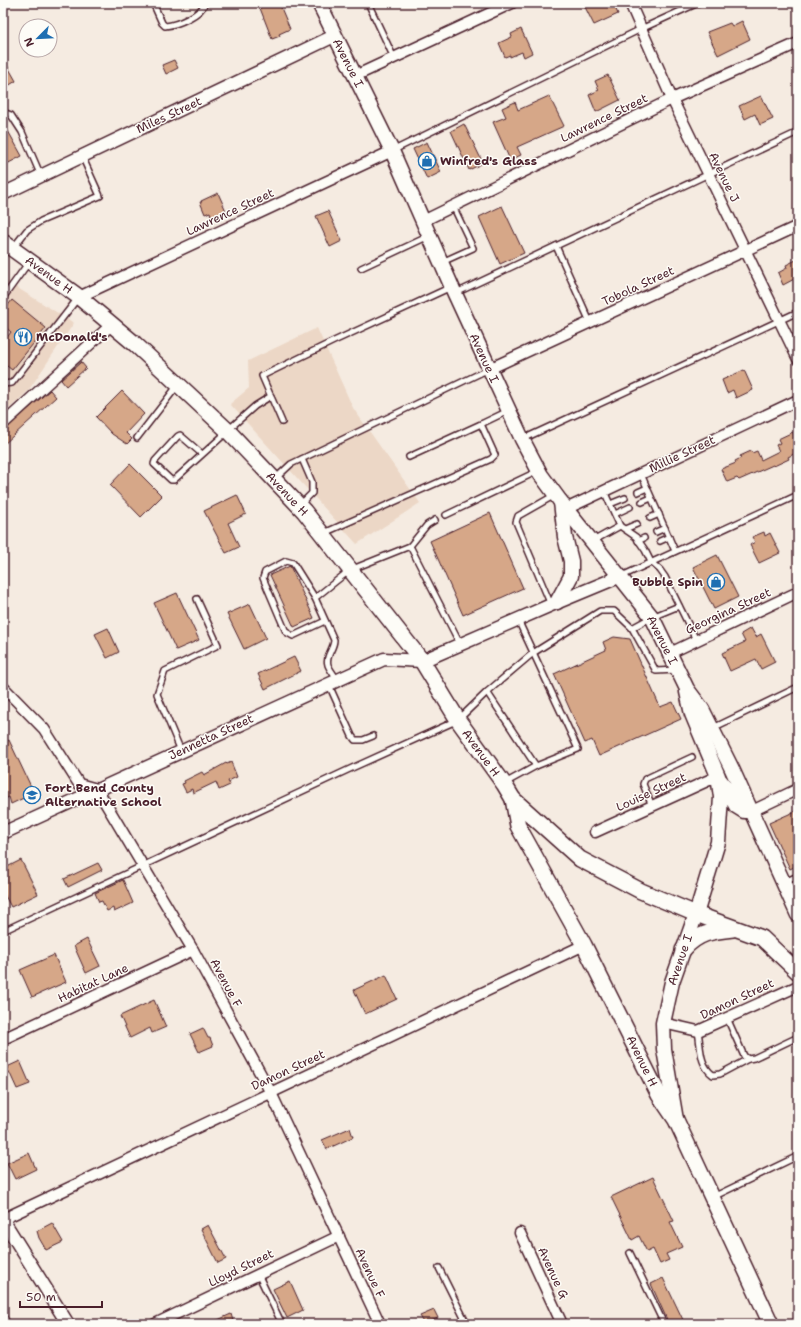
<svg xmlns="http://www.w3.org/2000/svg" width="801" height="1327" font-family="'Shantell Sans',sans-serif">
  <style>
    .built { fill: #ecd7c6 }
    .building { fill: #d6a788; stroke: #4a1f2b }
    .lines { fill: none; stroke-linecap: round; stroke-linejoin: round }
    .service-casing { stroke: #4a1f2b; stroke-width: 8 }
    .minor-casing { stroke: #4a1f2b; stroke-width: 13 }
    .tertiary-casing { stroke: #4a1f2b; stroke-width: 15 }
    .secondary-casing { stroke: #4a1f2b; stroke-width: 17 }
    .primary-casing { stroke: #4a1f2b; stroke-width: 18 }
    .service { stroke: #fdfcf7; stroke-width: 5 }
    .minor { stroke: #fdfcf7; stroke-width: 10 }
    .tertiary { stroke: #fdfcf7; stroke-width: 12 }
    .secondary { stroke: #fdfcf7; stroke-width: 14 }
    .primary { stroke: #fdfcf7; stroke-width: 15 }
    .rail-casing { stroke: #4a1f2b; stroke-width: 4.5 }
    .rail { stroke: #fdfcf7; stroke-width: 3; stroke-dasharray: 9; stroke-linecap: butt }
    .labels { text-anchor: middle; stroke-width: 3; stroke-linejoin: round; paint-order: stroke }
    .street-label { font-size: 12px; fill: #4a1f2b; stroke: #fdfcf7 }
    .poi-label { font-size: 12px; font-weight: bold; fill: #4a1f2b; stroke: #fdfcf7; text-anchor: start }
  </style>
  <rect width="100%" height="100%" fill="#f5ebe1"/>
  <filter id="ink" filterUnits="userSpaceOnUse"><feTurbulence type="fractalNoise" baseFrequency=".025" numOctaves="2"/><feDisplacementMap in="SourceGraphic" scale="8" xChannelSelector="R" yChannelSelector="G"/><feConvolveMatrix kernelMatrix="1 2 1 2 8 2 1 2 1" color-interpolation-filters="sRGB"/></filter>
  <g filter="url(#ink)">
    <g class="built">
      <polygon points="3,279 74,323 28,391 3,414"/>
      <polygon points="317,328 353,408 420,503 357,544 230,404 249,388 248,361"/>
    </g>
    <g class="building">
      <polygon points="258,3 279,3 290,29 279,34 280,36 272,39"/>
      <polygon points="583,3 613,3 618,14 594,25"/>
      <polygon points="742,21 750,39 718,55 707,32 730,23 732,26"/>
      <polygon points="521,29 532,53 524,57 522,52 510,57 510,55 505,57 499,43 512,37 511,34"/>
      <polygon points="3,58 16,81 3,89"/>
      <polygon points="174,60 178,68 166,74 162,65"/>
      <polygon points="608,75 620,100 596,112 589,95 599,90 595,81"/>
      <polygon points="549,96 564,126 517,147 521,155 510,160 493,122 506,117 502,108 515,102 518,110"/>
      <polygon points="761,96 773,119 760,125 755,114 745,119 739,106"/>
      <polygon points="3,122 22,156 3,166"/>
      <polygon points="464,124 483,163 469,170 451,131"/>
      <polygon points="427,142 441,172 427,179 413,149"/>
      <polygon points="218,193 227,213 212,219 210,212 205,214 200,202 202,202 201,201"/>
      <polygon points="502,206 524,253 500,264 479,217"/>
      <polygon points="328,211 342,241 330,247 316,216"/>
      <polygon points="798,259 798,277 783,285 778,273 787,268 786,265"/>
      <polygon points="12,300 46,328 12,370 3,363 3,343 11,332 3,325 3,312"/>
      <polygon points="81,362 86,368 66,386 61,380"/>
      <polygon points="744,370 753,390 736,398 733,390 727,393 722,380"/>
      <polygon points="50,390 56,397 3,445 3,431"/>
      <polygon points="122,391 144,414 126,433 132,439 127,444 112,434 96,417"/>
      <polygon points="793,432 796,439 798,438 798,452 788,457 789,459 774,466 773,465 739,480 737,478 727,482 721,469 736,463 735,461 741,458 740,456 751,451 752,453 757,451 761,460 779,451 776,445 780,443 778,439"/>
      <polygon points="130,464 162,496 141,517 110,485"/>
      <polygon points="237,495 246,514 228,523 239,547 226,553 204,511"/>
      <polygon points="490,513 523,588 463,615 430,541"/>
      <polygon points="764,532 765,536 770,533 780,553 759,563 750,545 755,542 752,537"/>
      <polygon points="717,555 738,597 714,609 693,567"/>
      <polygon points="290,566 314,618 294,627 270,575"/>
      <polygon points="177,593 199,640 176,650 154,603"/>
      <polygon points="250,604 266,638 244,649 227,614"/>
      <polygon points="108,628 119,652 107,658 95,634"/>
      <polygon points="751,628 756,637 761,634 775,662 761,669 756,659 730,671 722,653 745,642 741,634"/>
      <polygon points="614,637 630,639 660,707 673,702 681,719 599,756 592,740 585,743 554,674 606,650 603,642"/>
      <polygon points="294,657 301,671 265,689 258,674"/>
      <polygon points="9,740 34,793 11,804 9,797 3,800 3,743"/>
      <polygon points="231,762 237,777 228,781 230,785 219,790 216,782 193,793 192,789 186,792 182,784 185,783 184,781 202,772 204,775 226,763 227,764"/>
      <polygon points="798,810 798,865 790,869 769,823"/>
      <polygon points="21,860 38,894 11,907 3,892 3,869"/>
      <polygon points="98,863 102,870 68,887 64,879"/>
      <polygon points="123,880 133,903 114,912 113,908 107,911 102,901 99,902 95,893"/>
      <polygon points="87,939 100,966 86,973 74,946"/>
      <polygon points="54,955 66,982 32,997 20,970"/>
      <polygon points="386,975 397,999 365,1014 354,990"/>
      <polygon points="154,1000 166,1027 152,1033 150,1028 130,1038 120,1016"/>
      <polygon points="203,1028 208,1038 210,1038 213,1046 199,1052 190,1034"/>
      <polygon points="20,1061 30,1084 17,1089 7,1067"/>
      <polygon points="350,1128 353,1137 327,1149 322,1140"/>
      <polygon points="29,1153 36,1169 15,1179 7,1163"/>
      <polygon points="653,1177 674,1221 670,1222 682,1247 666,1254 669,1260 660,1264 653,1249 647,1252 639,1236 632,1240 611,1197"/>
      <polygon points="52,1223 63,1242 46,1250 39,1238 37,1231"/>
      <polygon points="208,1225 226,1259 218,1263 201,1229"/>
      <polygon points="663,1278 685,1324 669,1324 651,1284"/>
      <polygon points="290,1281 303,1310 287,1318 273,1289"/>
      <polygon points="434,1310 438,1318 425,1324 420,1316"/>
      <polygon points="231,1314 234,1324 209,1324"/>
    </g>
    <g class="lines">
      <defs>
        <g id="service">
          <path d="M153,3L162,23L165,26C177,25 201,15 205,3"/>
          <polyline points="368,3 394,58"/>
          <polyline points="3,112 11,115 22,132 41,176"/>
          <polyline points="392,151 641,29 698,3"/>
          <polyline points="556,246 590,322"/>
          <polyline points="13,248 27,230 41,221 100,196 82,156"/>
          <polyline points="442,262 473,248 453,206"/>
          <polyline points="361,268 429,236"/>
          <polyline points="456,293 798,132"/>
          <polyline points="3,298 29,262"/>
          <polyline points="3,384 12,383 78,298"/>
          <polyline points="282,422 262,376 334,341 451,287"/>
          <polyline points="228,430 255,406 271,396"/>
          <polyline points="137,438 178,385"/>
          <polyline points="523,439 798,312"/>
          <polyline points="202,454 180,435 178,436 155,461 154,464 171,480 174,480 227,432"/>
          <polyline points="409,457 481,424"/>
          <polyline points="641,474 675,551"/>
          <polyline points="275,479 291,464 489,369"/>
          <polyline points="638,492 647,488"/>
          <polyline points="642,502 651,498"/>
          <polyline points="610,504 625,498"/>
          <polyline points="300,505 312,493 312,482 302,459"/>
          <polyline points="615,514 630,507"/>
          <polyline points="446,515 538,471"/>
          <polyline points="650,518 659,514"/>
          <polyline points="620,526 636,537 645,550 651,562 660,570 665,577 696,640"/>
          <polyline points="625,529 637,524"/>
          <polyline points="656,532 665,528"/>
          <polyline points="324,533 491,459 495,455 481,424 508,411"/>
          <polyline points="593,541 620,526 604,491"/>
          <polyline points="638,541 644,538"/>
          <polyline points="660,541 669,537"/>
          <polyline points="410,546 460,644"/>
          <polyline points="622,576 798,495"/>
          <polyline points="315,598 293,563 286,561 265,572 263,578 286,632 293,636 325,621"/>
          <polyline points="551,605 516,522 518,516 555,495"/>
          <polyline points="632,628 656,671 677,670"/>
          <path d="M337,679C334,675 330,670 328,665C325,656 334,649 334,640L315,598L350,570L410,546L427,525L435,520"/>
          <polyline points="329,685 352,736 355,740 363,740 373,736"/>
          <polyline points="487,692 536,766"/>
          <polyline points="713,728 798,687"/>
          <polyline points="181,751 157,694 165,671 218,645 197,599"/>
          <polyline points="505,783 536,766 578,749 518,620"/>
          <polyline points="652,806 643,784 645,779 692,757"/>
          <polyline points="784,882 798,876"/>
          <polyline points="3,931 352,768 458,720 487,692 533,653 600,611 614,611 632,628 652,617 679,606"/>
          <polyline points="727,1018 744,1056 748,1059 754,1058 798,1037"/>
          <path d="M698,1031C701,1047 699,1065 713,1075L720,1074L748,1059"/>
          <polyline points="713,1197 798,1156"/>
          <polyline points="630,1253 664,1324"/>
          <polyline points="439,1268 467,1324"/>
          <polyline points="258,1274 282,1324"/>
        </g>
        <g id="minor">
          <polyline points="630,3 672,99 798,359"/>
          <polyline points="355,76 512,3"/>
          <polyline points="423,221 672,99 798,43"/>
          <polyline points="79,297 392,151"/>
          <polyline points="489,369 798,226"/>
          <polyline points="3,424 111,325"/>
          <polyline points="566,509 798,400"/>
          <polyline points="670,653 798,592"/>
          <polyline points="3,687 44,729 79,784 97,789 193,950 271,1093 380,1324"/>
          <polyline points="752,811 798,789"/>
          <polyline points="595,832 718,776"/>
          <polyline points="663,1023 698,1031 798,986"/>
          <polyline points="3,1039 193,950"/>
          <polyline points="3,1219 584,945"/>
          <polyline points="520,1233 562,1324"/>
          <polyline points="155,1324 339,1236"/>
        </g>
        <g id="tertiary">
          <polyline points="3,194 334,36"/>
          <polyline points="3,833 384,659 422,661 551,605 621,576"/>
          <polyline points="3,1220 68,1324"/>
        </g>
        <g id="secondary">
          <polyline points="319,3 392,151 455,294 522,439 541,475 566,509 652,617 687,689 702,709 732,769 798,915"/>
          <polyline points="557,602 571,576 571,561 565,537 561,502"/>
          <polyline points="720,780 727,789 736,806 744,811 752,811"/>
          <polyline points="676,1120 664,1049 663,1023 672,982 696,914 718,842 721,797 718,776 692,714 687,692"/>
        </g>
        <g id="primary">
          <polyline points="3,242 79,297 135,344 227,430 304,511 422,661 458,720 504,784 513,799 580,859 641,891 696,914 762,938 798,972"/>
          <polyline points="513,799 518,826 584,945 659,1095 676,1120 771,1324"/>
          <path d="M683,950C697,933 712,931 733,929"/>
        </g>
      </defs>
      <use href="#service" class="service-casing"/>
      <use href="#minor" class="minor-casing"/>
      <use href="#tertiary" class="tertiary-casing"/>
      <use href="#secondary" class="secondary-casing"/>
      <use href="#primary" class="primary-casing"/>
      <use href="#service" class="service"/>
      <use href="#minor" class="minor"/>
      <use href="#tertiary" class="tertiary"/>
      <use href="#secondary" class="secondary"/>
      <use href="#primary" class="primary"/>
      <defs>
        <polyline id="rail" points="3,1313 10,1324"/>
      </defs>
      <use href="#rail" class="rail-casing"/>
      <use href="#rail" class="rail"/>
    </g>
  </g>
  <defs>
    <symbol id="shop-ring" viewBox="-11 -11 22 22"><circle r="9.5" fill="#fdfcf7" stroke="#1f6fb2" stroke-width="1.5"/><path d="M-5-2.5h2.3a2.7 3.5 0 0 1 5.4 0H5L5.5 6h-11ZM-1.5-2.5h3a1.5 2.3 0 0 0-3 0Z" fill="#1f6fb2"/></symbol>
    <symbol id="restaurant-ring" viewBox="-11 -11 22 22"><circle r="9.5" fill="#fdfcf7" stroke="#1f6fb2" stroke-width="1.5"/><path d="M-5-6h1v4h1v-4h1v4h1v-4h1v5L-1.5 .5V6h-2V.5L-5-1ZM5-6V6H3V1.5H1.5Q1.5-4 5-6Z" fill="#1f6fb2"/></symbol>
    <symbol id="school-ring" viewBox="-11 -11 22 22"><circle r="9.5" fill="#fdfcf7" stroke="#1f6fb2" stroke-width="1.5"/><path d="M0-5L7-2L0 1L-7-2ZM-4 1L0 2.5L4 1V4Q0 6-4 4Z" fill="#1f6fb2"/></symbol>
  </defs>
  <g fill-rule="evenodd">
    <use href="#shop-ring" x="417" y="151" width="20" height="20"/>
    <use href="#restaurant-ring" x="13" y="327" width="20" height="20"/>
    <use href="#shop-ring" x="706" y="572" width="20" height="20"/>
    <use href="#school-ring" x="22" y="785" width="20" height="20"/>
  </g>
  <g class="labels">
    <g class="street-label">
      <text transform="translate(348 63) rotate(63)" y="4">Avenue I</text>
      <text transform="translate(169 115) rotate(-25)" y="4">Miles Street</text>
      <text transform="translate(604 118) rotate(-26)" y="4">Lawrence Street</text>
      <text transform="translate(724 177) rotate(64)" y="4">Avenue J</text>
      <text transform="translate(230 212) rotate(-25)" y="4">Lawrence Street</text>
      <text transform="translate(49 275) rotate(36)" y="4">Avenue H</text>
      <text transform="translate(638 286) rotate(-25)" y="4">Tobola Street</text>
      <text transform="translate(484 358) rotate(65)" y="4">Avenue I</text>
      <text transform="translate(682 454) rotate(-25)" y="4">Millie Street</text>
      <text transform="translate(287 494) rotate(47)" y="4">Avenue H</text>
      <text transform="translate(728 611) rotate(-25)" y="4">Georgina Street</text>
      <text transform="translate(662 640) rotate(63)" y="4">Avenue I</text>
      <text transform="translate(211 737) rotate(-25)" y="4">Jennetta Street</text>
      <text transform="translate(481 753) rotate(54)" y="4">Avenue H</text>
      <text transform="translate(651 792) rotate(-25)" y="4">Louise Street</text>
      <text transform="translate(680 960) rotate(-71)" y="4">Avenue I</text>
      <text transform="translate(93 983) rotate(-25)" y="4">Habitat Lane</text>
      <text transform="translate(226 983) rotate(62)" y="4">Avenue F</text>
      <text transform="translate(737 999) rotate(-25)" y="4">Damon Street</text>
      <text transform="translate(642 1061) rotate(64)" y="4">Avenue H</text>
      <text transform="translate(288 1070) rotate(-25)" y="4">Damon Street</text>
      <text transform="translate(241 1268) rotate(-26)" y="4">Lloyd Street</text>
      <text transform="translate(370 1273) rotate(65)" y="4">Avenue F</text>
      <text transform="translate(553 1273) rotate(65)" y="4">Avenue G</text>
    </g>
    <g class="poi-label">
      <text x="440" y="165">Winfred's Glass</text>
      <text x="36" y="341">McDonald's</text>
      <text x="703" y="586" text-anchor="end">Bubble Spin</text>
      <text x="45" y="792">Fort Bend County<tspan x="45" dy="14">Alternative School</tspan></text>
    </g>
  </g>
  <rect width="801" height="1327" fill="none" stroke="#fdfcf7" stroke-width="16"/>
  <rect x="8" y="8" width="785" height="1311" fill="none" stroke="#4a1f2b" stroke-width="1.5" filter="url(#ink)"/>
  <g transform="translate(38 38) rotate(246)"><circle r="19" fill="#fdfcf7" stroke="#b5a4a5"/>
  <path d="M0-3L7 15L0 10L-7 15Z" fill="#1f6fb2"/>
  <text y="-6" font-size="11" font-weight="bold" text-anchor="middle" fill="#4a1f2b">N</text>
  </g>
  <path d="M20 1301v6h82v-6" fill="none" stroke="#4a1f2b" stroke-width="2"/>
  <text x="26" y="1301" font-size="12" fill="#4a1f2b" stroke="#fdfcf7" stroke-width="3" paint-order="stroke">50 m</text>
</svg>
